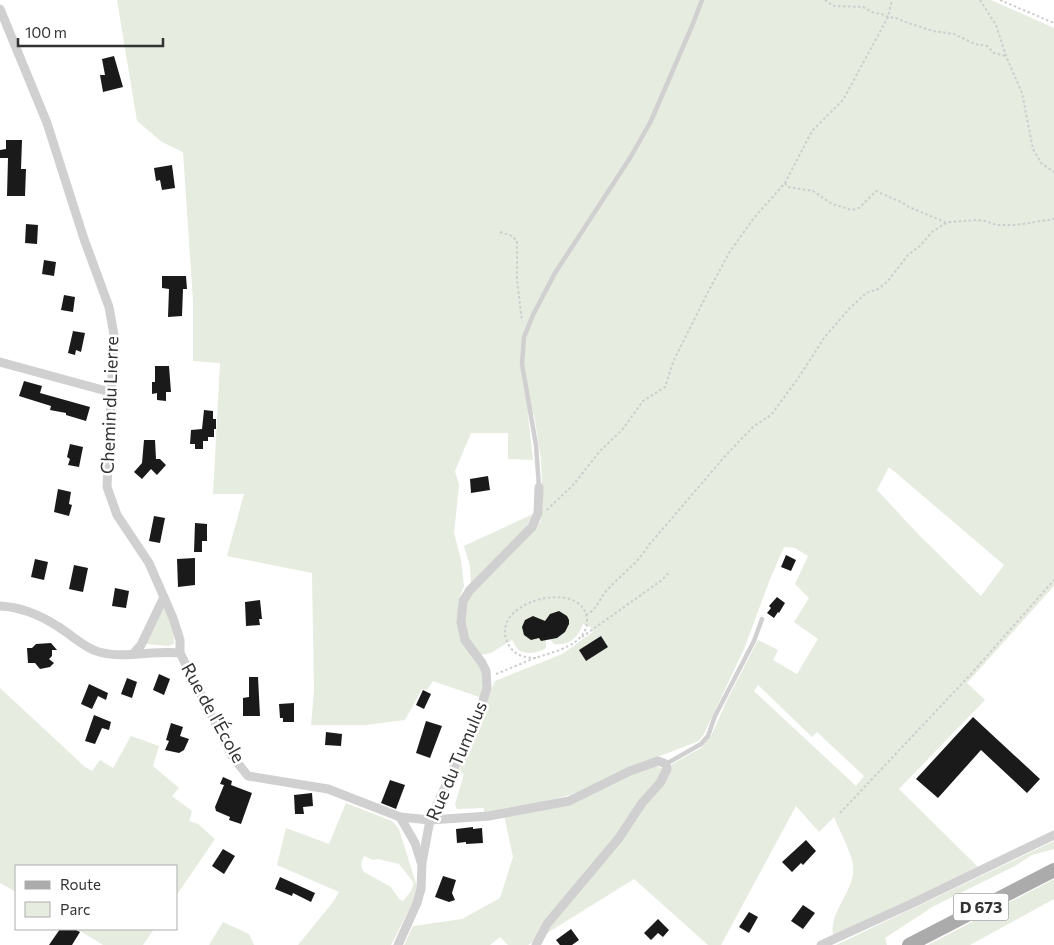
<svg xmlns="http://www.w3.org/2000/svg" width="1054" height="945" font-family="Commissioner,sans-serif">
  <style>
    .green { fill: #e6ecdf; fill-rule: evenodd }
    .building { fill: #1a1a1a }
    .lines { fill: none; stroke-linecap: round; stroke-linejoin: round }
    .path { stroke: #cdcdcd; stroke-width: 2; stroke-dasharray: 2.5 2.5; stroke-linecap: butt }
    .lane { stroke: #d0d0d0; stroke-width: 4.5 }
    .street { stroke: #d0d0d0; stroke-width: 9 }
    .primary { stroke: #ababab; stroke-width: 14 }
    .labels { text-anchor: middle; stroke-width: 5; stroke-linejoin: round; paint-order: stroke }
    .shield { fill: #fff; stroke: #707070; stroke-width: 1 }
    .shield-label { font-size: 16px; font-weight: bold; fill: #333 }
    .street-label { font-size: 18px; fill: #333; stroke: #fff }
  </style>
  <rect width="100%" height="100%" fill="#fff"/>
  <g class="green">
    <path d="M117,0H991L1054,28V586L967,683L985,700L899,789L978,867L872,918L833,935C829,910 856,891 853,865C852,854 839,829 834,817L819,832L796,806L721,945H708L634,879L528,945H508L500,937L490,945H404L413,926L462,919L500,898L513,857L504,815C527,811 554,810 576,800C603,789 627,775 655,765L669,772L672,764L701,748L712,734L727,700L758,640L778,650L773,660L797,674L818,639L794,622L809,598L795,584L808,556L795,548L784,547L770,579L744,649L704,734L699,741L647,761L570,795L511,810L484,813V808L457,809L455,804L464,774L457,771L495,681L562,654L593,632L590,627L583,624C578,638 569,646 554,644L550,639L546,640V648C540,652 527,655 520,651C517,649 514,643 512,640L491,653L481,655L468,637L465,628L464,610L469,596L478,585L540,522L543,506L541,460L534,414H528L533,460L508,459V433H471L455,471L459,485L454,533L461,560L464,586L458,602L459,631L462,639L479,663L484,676V685L482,698L433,681L427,690L422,689L405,720L366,725H311L314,691L312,573L227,556L244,494H213L220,363L193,361V301L183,152L162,142L137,121ZM889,467L1004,565L981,596L919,535L877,490ZM758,685L812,737L817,732L864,776L856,786L754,691Z"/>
    <path d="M533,514C521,542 492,563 471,584L470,566L464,546Z"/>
    <path d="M162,609H165C170,620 175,632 174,644L168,646L146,644Z"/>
    <polygon points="0,688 85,767 92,771 100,760 113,768 131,736 159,746 153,766 179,788 172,796 192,811 189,821 198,824 215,839 176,896 176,866 16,866 16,892 0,883"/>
    <path d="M346,803L392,821L399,829L417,887L414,900L391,945H298L333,902L339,892L277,865L286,828L329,844ZM364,856L373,860L378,859L399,864L414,883L411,891L403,901L399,899L391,887L364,872C360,866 361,862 364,856Z"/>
    <polygon points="1054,841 1054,849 1032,855 1015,866 934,906 885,938 887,945 836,945"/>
    <polygon points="1054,879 1054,899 970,945 928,945"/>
    <polygon points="223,922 249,934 254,945 209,945"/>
    <polygon points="77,929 154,929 143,945 103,945"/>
  </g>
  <g class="building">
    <polygon points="114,56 123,87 103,92 100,75 105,75 102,59"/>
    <polygon points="6,140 22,140 21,169 26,169 25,196 7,196 8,158 0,158 0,150 6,149"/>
    <polygon points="172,165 175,188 162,190 160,180 156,181 154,168"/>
    <polygon points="26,224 38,225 37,244 25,243"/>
    <polygon points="44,260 56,262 54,276 42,274"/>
    <polygon points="162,276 186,276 187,289 183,289 182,316 168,317 169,289 162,288"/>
    <polygon points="64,295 75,297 73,312 61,310"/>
    <polygon points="73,331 85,333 81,352 76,350 75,355 68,353"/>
    <polygon points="155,366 169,366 171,392 166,392 166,401 157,400 157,393 152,394 152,382 155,382"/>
    <polygon points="24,381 42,386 40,393 90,407 86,421 66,415 66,413 50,410 51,406 19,396"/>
    <polygon points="204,410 213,411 213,419 216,419 216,429 214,429 214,437 208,437 208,441 203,441 203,449 195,449 195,444 190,444 191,430 202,429"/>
    <polygon points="144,440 155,440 156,459 160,459 166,465 157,475 151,469 142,479 134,472 142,463"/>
    <polygon points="70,444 83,447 79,467 68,465 70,459 67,457"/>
    <polygon points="488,476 490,490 471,493 470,479"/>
    <polygon points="58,489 71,492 69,504 72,505 69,516 54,512"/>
    <polygon points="154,516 165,518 160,543 149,541"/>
    <polygon points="195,523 207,524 207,541 198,541 202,541 202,552 194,552"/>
    <polygon points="786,555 796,560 791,571 781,567"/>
    <polygon points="195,558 195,585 178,587 177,559"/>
    <polygon points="35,559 48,562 44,580 31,577"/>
    <polygon points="74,565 88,568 83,592 69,589"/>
    <polygon points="115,588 129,591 126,608 112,606"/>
    <polygon points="777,597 785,603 779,613 778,612 774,618 767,613 771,608 769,606"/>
    <polygon points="260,600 262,619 259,619 260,625 246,626 245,602"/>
    <polygon points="559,611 567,616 569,620 569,624 565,632 557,638 541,641 539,638 531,640 524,635 522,627 525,620 533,616 545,621 550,614"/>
    <polygon points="601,636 608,647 586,661 579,650"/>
    <polygon points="51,643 57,650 52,650 52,656 49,659 54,663 50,667 40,669 35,663 28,663 27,648 32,648 36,644"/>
    <polygon points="159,674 170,679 164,695 153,690"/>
    <polygon points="249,677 258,677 260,716 243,716 243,698 249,697"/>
    <polygon points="127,678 137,682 132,698 121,694"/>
    <polygon points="89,684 108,693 106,700 98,696 92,709 81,704"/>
    <polygon points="423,690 431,694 424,709 416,705"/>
    <polygon points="294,703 294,722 283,722 283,718 280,718 279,704"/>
    <polygon points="94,715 111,722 109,730 102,728 95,744 85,741"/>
    <polygon points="973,717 1040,779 1027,793 981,750 938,798 916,779"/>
    <polygon points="426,721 442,726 430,758 416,753"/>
    <polygon points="171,723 183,727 180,736 189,739 184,750 179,753 165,750 169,741 166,740"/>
    <polygon points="326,732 342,734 341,746 325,745"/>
    <polygon points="223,777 232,781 231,785 252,793 241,824 229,820 230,817 216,811 215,807 224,785 220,784"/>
    <polygon points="390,780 405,785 396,809 381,803"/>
    <polygon points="312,793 313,806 303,807 304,814 295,814 294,795"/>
    <polygon points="473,827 473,829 482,828 483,843 466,844 466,842 457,843 456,829"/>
    <polygon points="806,840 816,851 803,865 801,863 792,872 782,862"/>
    <polygon points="223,849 235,856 224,874 212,866"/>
    <polygon points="443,876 456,880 452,893 455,900 449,902 435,897"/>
    <polygon points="280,877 315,893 311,902 293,893 292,896 275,889"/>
    <polygon points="803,905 815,913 803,929 791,921"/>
    <polygon points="749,912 758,917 749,933 739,927"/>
    <polygon points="658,919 669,930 663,937 658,933 651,940 644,933"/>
    <polygon points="60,929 74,929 80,932 72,945 49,945"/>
    <polygon points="571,929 579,940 572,945 560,945 556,940"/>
  </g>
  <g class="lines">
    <g class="path">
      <polyline points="825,0 833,6 863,7 874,13 882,14 888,17 896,18 908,23 933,31 954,34 975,44 987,46 994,53 1006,56"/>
      <polyline points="980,0 996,25 1006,56 1022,93 1033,149 1041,163 1054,172"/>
      <polyline points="1000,0 1054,23"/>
      <polyline points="785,183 788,187 813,191 832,204 852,210 859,208 876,191 901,202 909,207 945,222"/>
      <polyline points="500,232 512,236 517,241 517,280 522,321"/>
      <polyline points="547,510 574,484 600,451 622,430 643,401 665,387 673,362 708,292 729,253 753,219 785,183 812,131 843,100 888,17 892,0"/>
      <path d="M586,615C598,609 599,598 608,589C622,574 638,563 648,546L727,454L754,426L771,415L799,377L824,338L849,309L866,293L878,289L887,282L908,255L920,246L932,232L944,224L950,222L977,220L986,221L997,225H1016L1054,219"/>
      <polyline points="582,637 662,580 670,571"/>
      <path d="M496,674C509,669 522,663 535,658C553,652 588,645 587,620C584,575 481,603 510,647C516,656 526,658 537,658"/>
      <polyline points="840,813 971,674 1054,580"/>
    </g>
    <g class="lane">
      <polyline points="539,487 536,445 522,364 524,337 533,315 555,273 630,158 651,121 692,26 702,0"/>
      <polyline points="666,764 701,744 708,736 715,716 754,641 762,619"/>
    </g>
    <g class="street">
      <polyline points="0,9 47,123 84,239 109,307 114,335 107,487 117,515 149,563 173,618 180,640 180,653"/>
      <polyline points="0,362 110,392"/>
      <path d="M0,606C20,607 40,615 57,626C71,634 84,648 99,652C125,659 154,650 180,653L232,756L248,776L328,789L400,817L430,820L489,816L569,801L630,771L658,761L666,764L667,769L660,783L642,803L619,838L547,924L536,945"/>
      <polyline points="134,653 141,645 164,597"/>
      <polyline points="400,817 415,843 421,862"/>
      <polyline points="398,945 417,903 421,889 422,863 430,820 480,710 487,688 486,671 482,663 465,640 461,622 463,601 470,590 532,527 538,513 539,487"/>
      <polyline points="821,945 913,903 1054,835"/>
    </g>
    <polyline class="primary" points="909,945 1054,870"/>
  </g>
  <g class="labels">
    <rect class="shield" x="953.5" y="893.5" width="55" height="27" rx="4"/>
    <g class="shield-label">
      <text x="981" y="913">D 673</text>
    </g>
    <g class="street-label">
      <text transform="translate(110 405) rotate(-88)" y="6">Chemin du Lierre</text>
      <text transform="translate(213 713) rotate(61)" y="6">Rue de l'École</text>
      <text transform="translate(457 761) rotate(-67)" y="6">Rue du Tumulus</text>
    </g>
  </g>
  <rect x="15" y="865" width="162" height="65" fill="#ffffff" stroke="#adadad"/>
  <rect x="25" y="881" width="25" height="8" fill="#ababab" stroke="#adadad"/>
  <text x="60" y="890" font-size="15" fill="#333333">Route</text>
  <rect x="25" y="902" width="25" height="15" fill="#e6ecdf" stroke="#adadad"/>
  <text x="60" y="915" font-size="15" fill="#333333">Parc</text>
  <path d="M18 38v8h145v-8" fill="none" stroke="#333333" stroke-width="2.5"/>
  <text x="25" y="38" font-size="15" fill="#333333" stroke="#ffffff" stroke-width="4" paint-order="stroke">100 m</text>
</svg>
